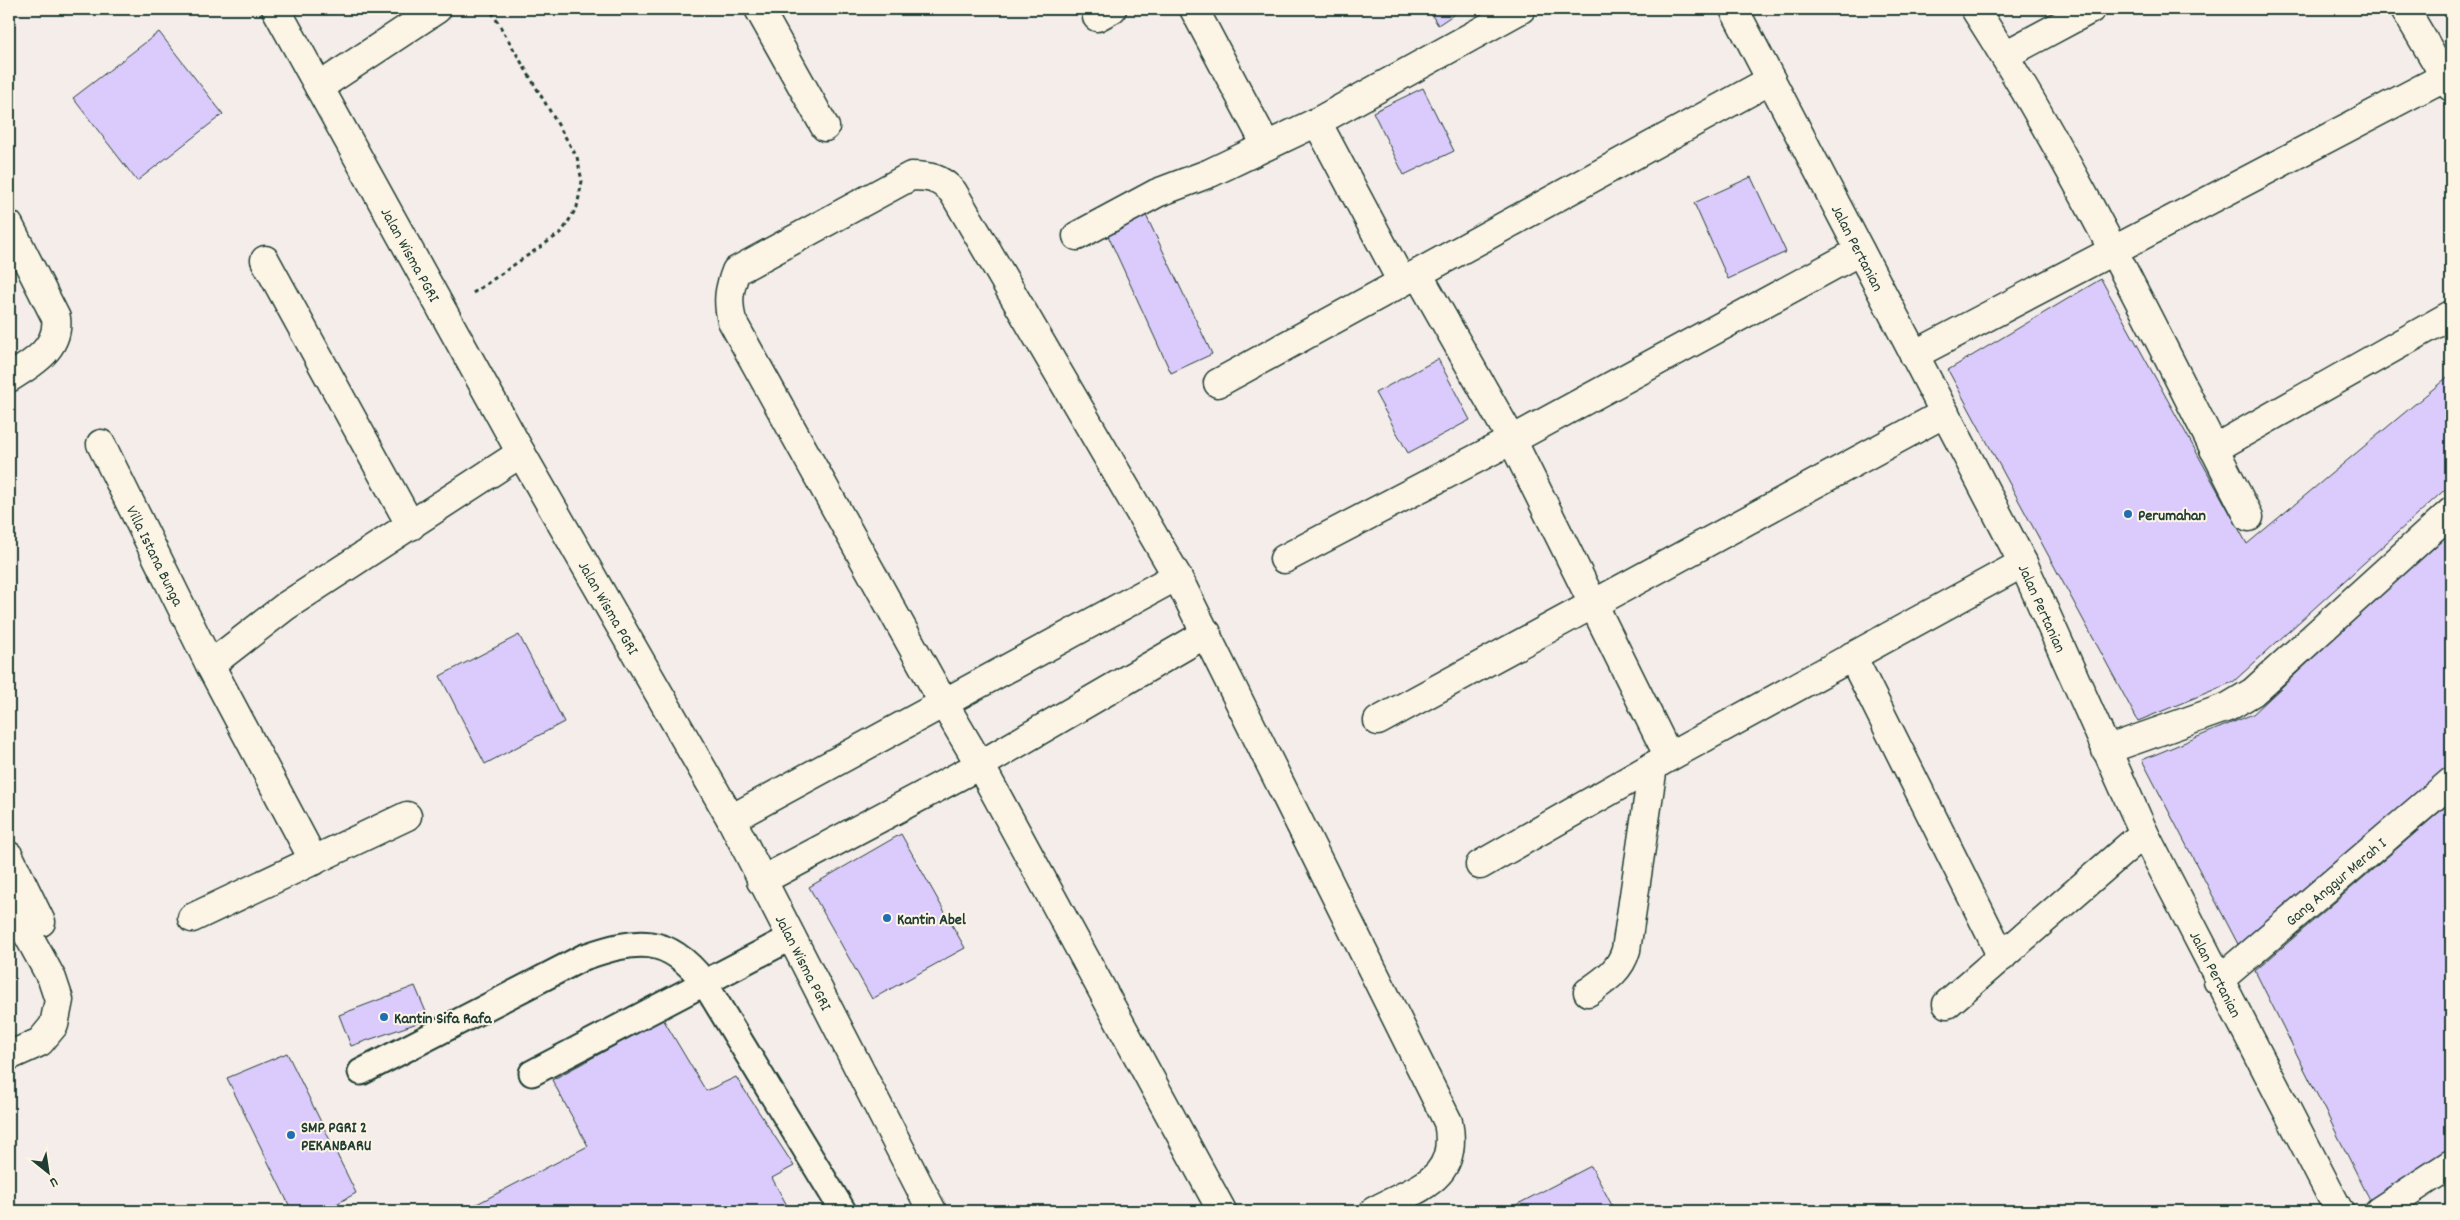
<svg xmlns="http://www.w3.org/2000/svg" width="2460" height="1220" font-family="Dekko,sans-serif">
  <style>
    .building { fill: #dbcbfc; stroke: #1f3d34 }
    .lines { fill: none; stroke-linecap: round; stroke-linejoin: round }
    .lane-casing { stroke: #1f3d34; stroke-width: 29 }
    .street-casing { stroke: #1f3d34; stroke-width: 31 }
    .path { stroke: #1f3d34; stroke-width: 3; stroke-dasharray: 4 4; stroke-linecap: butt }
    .lane { stroke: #fcf5e5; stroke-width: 25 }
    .street { stroke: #fcf5e5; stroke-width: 28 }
    .poi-dot { fill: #1f6fb2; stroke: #fcf5e5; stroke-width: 2 }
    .labels { text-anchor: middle; stroke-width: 4; stroke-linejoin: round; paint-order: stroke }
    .street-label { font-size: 16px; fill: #1f3d34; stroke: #fcf5e5 }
    .poi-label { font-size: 16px; font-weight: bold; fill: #1f3d34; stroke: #fcf5e5; text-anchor: start }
  </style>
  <rect width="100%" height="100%" fill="#f5edea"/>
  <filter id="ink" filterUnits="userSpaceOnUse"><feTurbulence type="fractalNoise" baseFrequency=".02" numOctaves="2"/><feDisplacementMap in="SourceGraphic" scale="10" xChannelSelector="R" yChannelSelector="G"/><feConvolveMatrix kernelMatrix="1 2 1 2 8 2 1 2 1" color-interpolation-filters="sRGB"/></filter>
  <g filter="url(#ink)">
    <g class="building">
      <polygon points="1428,9 1462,9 1438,25"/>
      <polygon points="159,32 223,114 137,181 73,98"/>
      <polygon points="1423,88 1454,151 1404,175 1373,112"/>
      <polygon points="1751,177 1786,252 1728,279 1694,203"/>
      <polygon points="1143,209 1212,354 1171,373 1104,227"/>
      <polygon points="2101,279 2247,544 2451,374 2451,484 2233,682 2138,721 1948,370"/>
      <polygon points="1438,359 1470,420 1408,453 1375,393"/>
      <polygon points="2451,529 2451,765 2241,950 2142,760 2253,714"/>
      <polygon points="519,635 564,722 485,764 440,676"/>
      <polygon points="2451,802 2451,1155 2445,1160 2370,1200 2255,971"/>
      <polygon points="901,834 965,948 872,999 809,887"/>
      <polygon points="415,986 429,1019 351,1046 339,1015"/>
      <polygon points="663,1019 706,1091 736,1077 794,1166 772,1178 790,1211 475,1211 473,1206 588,1146 552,1080"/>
      <polygon points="287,1053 356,1193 324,1211 292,1211 227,1078"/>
      <polygon points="1591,1166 1615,1211 1517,1211 1514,1206"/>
    </g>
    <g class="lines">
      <defs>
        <g id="lane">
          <path d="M361,1072L584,957C637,939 667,934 704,982L843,1211"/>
          <polyline points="532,1073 792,937"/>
        </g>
        <g id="street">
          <path id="s1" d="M276,9L521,453L731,819L932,1211"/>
          <polyline points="759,9 825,127"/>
          <polyline points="1194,9 1266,145"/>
          <path id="s2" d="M1734,9L2023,563L2144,833L2339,1211"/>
          <path d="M1975,9C2079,171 2161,346 2249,517"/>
          <polyline points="2405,9 2451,87"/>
          <polyline points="1097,17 1112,9"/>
          <polyline points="2005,55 2091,9"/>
          <polyline points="319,87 437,9"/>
          <polyline points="1317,122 1402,282"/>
          <path d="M9,225L56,318C60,348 32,364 9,378"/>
          <polyline points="1077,236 1157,193 1210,173 1317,122 1521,9"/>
          <polyline points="265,260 411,526"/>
          <polyline points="1418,274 1512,440 1669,757"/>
          <polyline points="1914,355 2446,76"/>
          <polyline points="1218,383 1771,80"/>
          <path id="s3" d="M101,444L210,665L314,861"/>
          <polyline points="2214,449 2451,315"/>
          <polyline points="1284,559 1512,440 1860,251"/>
          <polyline points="1852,656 2002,957"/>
          <polyline points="210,665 286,606 521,453"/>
          <polyline points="1378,721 1945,413"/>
          <polyline points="2106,750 2228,707 2253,692 2451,512"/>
          <polyline points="731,819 1177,576"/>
          <polyline points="9,856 41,922"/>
          <polyline points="1480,865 1669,757 2023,563"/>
          <polyline points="761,881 980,765 1207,633"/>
          <polyline points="9,900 52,979 59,1000 54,1025 40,1042 9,1056"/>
          <polyline points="192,918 407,816"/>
          <path id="s4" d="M2218,981L2451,782"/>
          <path d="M1588,992C1605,980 1620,971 1626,950L1653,766"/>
          <polyline points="1947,1004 2144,833"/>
          <path d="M1222,1211L980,765L943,702L732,321C727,301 729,289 736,271L911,176C930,176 940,178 953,192L1177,576L1448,1122C1460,1181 1416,1188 1374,1211"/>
          <polyline points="2379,1211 2451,1164"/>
        </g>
      </defs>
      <use href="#lane" class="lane-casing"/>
      <use href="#street" class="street-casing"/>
      <polyline class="path" points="473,293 562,232 577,207 582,181 577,157 490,9"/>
      <use href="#lane" class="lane"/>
      <use href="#street" class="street"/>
    </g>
  </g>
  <g class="poi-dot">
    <circle cx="2128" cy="514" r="5"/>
    <circle cx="887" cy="918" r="5"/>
    <circle cx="384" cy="1017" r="5"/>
    <circle cx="291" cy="1135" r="5"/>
  </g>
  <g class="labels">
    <g class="street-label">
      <text dy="6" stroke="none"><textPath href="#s2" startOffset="269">Jalan Pertanian</textPath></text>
      <text dy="6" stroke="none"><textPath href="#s1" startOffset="280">Jalan Wisma PGRI</textPath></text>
      <text dy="6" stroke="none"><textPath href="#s3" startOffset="124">Villa Istana Bunga</textPath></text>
      <text dy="6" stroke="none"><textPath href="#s1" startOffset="685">Jalan Wisma PGRI</textPath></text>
      <text dy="6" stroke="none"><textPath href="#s2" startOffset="674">Jalan Pertanian</textPath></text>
      <text dy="6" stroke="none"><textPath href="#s4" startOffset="154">Gang Anggur Merah I</textPath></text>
      <text dy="6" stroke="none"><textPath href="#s1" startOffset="1090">Jalan Wisma PGRI</textPath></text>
      <text dy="6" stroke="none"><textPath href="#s2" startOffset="1079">Jalan Pertanian</textPath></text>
    </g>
    <g class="poi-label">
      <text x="2138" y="520">Perumahan</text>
      <text x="897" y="924">Kantin Abel</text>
      <text x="394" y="1023">Kantin Sifa Rafa</text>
      <text x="301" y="1132">SMP PGRI 2<tspan x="301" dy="18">PEKANBARU</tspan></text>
    </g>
  </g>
  <rect width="2460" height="1220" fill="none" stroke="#fcf5e5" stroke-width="30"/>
  <rect x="15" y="15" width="2430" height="1190" fill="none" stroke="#1f3d34" stroke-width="2" filter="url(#ink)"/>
  <g transform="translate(48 1172) rotate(150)" stroke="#fcf5e5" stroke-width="4" paint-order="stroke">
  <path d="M0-4L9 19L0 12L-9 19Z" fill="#1f3d34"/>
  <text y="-8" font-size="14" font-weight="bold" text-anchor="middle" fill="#1f3d34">U</text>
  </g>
</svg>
